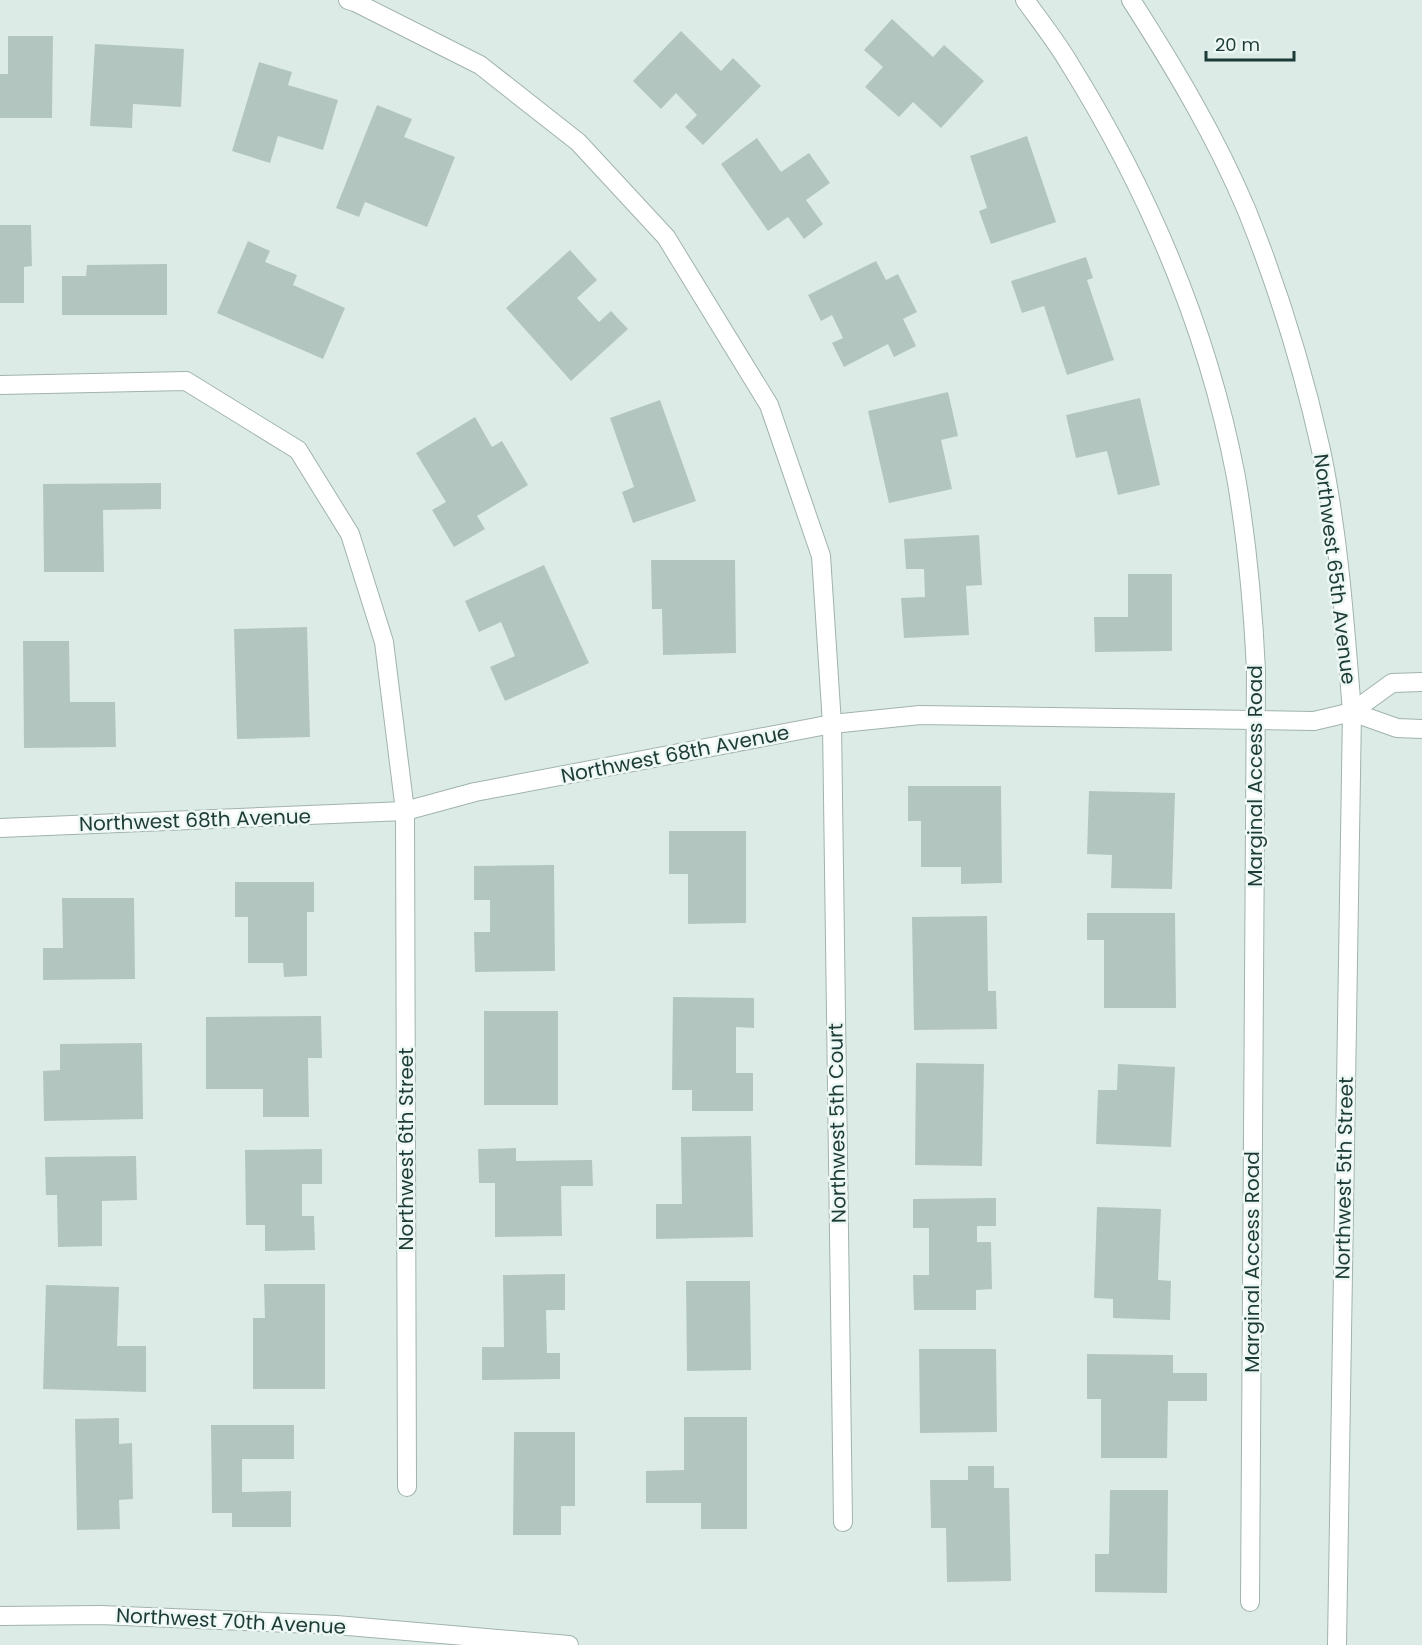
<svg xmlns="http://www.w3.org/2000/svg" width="1422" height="1645" font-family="Poppins,sans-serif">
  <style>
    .building { fill: #b2c6bf }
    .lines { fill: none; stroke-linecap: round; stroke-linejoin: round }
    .minor-casing { stroke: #a0b3ae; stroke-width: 20 }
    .tertiary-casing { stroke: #a0b3ae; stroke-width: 20 }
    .minor { stroke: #fff; stroke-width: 18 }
    .tertiary { stroke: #fff; stroke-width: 18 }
    .labels { text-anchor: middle; stroke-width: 5; stroke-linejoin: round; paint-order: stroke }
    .street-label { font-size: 20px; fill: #1d3b36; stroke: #edf7f3 }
  </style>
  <rect width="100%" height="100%" fill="#ddebe6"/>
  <g class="building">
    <polygon points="892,19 933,57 944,45 984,81 941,128 913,102 899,117 865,87 883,67 864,50"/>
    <polygon points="681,31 721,71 733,58 761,86 703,145 685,127 697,115 676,93 661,109 633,81"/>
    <polygon points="8,36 53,36 52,118 0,118 0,74 8,74"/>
    <polygon points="95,44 184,49 181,107 133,104 132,128 90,126"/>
    <polygon points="259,62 292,72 288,85 338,100 323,150 278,136 270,163 232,151"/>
    <polygon points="377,105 412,119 404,137 455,157 427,227 365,202 359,217 336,208"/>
    <polygon points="1027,136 1056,222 991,244 979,211 987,208 970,156"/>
    <polygon points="757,138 781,172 809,153 830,183 806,200 823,224 804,239 788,217 768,231 721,164"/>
    <polygon points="0,225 31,225 32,266 24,267 24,303 0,303"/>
    <polygon points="248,241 270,251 265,262 297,275 293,285 345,308 323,359 217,313"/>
    <polygon points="570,250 597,280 577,298 599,322 611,311 628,329 571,381 506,308"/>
    <polygon points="1086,257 1093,278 1087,280 1114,360 1067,375 1044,306 1022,313 1011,281"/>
    <polygon points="876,261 886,280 898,274 917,312 903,319 916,346 894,357 888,344 844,367 832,343 843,338 832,315 821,321 808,295"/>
    <polygon points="167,264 167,315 62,315 62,276 86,276 87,265"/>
    <polygon points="948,392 958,436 941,440 952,489 889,503 868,411"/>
    <polygon points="1140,398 1160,485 1118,495 1107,451 1076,458 1066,415"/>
    <polygon points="660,400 696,501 633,523 622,492 634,487 610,418"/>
    <polygon points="475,417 492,447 502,441 528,485 477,516 485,529 454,547 432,510 446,502 416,453"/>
    <polygon points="161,483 161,509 103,510 104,572 44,572 43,484"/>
    <polygon points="979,535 982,585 966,586 969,635 904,638 901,598 925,597 924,569 906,569 904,539"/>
    <polygon points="651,560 735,560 736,653 663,655 662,609 652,609"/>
    <polygon points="544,565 589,663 505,701 490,667 515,656 501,622 479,632 465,601"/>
    <polygon points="1128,574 1172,574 1172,651 1095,652 1094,617 1128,617"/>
    <polygon points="307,627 310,737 237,739 234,629"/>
    <polygon points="23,641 69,641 70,702 115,702 116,747 24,748"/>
    <polygon points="908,786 1001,786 1002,883 961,884 961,867 921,867 921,821 908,821"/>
    <polygon points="1089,791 1175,793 1172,889 1111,888 1112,855 1087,854"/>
    <polygon points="669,831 746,831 746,923 688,924 688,874 669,874"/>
    <polygon points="554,865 555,971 475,972 474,932 490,932 490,900 474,900 474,866"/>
    <polygon points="235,882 314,882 314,912 307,912 307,976 284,977 283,963 248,963 248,917 235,917"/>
    <polygon points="62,898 134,898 135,979 43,980 43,948 63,948"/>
    <polygon points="1087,913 1175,913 1176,1008 1104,1008 1104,940 1087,940"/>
    <polygon points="987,916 988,991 996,991 997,1029 914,1030 912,917"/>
    <polygon points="673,997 754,998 754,1028 736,1027 736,1073 753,1073 753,1111 692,1111 692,1090 672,1090"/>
    <rect x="484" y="1011" width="74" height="94"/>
    <polygon points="321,1016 322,1058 308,1058 309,1117 263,1117 263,1089 206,1089 206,1017"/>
    <polygon points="142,1043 143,1119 44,1121 43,1071 60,1070 60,1044"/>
    <polygon points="916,1063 984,1064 982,1166 915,1165"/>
    <polygon points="1118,1064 1175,1067 1171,1147 1096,1144 1098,1090 1117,1090"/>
    <polygon points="751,1136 753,1237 656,1239 656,1204 682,1204 681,1137"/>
    <polygon points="516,1148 516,1161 592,1160 593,1186 561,1186 562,1236 495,1237 495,1183 479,1183 478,1149"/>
    <polygon points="322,1149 322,1184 302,1184 302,1216 314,1216 315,1250 265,1251 265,1225 246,1225 245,1150"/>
    <polygon points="136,1156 137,1200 102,1201 102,1246 58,1247 57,1195 46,1195 45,1157"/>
    <polygon points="996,1198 996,1226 977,1226 977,1242 991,1242 992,1289 976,1290 976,1310 914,1310 913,1275 929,1275 929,1228 913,1228 913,1199"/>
    <polygon points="1097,1207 1161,1209 1158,1280 1171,1281 1170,1320 1113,1318 1113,1299 1094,1298"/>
    <polygon points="565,1274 565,1310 546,1310 547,1353 560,1353 560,1379 482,1380 482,1347 504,1347 503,1275"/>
    <polygon points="686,1281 750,1281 751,1370 687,1371"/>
    <polygon points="264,1284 325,1284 325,1389 253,1389 253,1318 265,1318"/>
    <polygon points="46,1285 119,1287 117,1346 146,1346 146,1392 43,1389"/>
    <polygon points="919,1349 996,1349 997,1432 920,1433"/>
    <polygon points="1087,1354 1173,1355 1173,1373 1207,1373 1207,1401 1168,1401 1167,1458 1101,1458 1101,1399 1087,1399"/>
    <polygon points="684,1417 747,1417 747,1529 701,1529 701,1503 646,1503 646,1471 684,1470"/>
    <polygon points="119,1418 119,1444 132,1443 133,1499 119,1500 120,1529 77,1530 75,1419"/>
    <polygon points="211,1425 294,1425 294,1459 242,1459 242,1492 291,1491 291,1527 232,1527 232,1513 212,1513"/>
    <polygon points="514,1432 575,1432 575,1506 561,1506 561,1535 513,1535"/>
    <polygon points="968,1466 994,1466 994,1488 1009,1488 1011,1581 947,1582 946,1528 931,1528 930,1480 968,1480"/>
    <polygon points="1110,1490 1168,1490 1167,1593 1095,1592 1095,1554 1109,1554"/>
  </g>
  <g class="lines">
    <defs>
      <g id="minor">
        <polyline points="348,0 355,2 480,65 578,142 666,237 769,405 821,556 832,724 843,1522"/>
        <path d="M1025,0C1040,21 1056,41 1069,63C1148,190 1208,330 1236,477C1247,541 1253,606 1256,671L1250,1602"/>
        <polyline points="0,385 186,381 298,450 350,534 384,642 405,811 407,1487"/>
        <polyline points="1352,712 1397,728 1422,729"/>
        <polyline points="0,828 405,811 475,792 832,724 920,715 1314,721 1352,712 1392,683 1422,682"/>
      </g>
      <g id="tertiary">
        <path d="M1131,0C1174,67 1216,137 1247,211C1278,288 1303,369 1321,450C1339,536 1345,625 1352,712L1337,1645"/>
        <polyline points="0,1616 100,1615 336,1625 569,1645"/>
      </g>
    </defs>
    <use href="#minor" class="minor-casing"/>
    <use href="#tertiary" class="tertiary-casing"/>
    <use href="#minor" class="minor"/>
    <use href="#tertiary" class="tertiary"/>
  </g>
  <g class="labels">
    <g class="street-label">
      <text transform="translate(1335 569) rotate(83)" y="7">Northwest 65th Avenue</text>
      <text transform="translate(675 754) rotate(-11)" y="7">Northwest 68th Avenue</text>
      <text transform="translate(1255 776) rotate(-90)" y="7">Marginal Access Road</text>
      <text transform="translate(195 820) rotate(-2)" y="7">Northwest 68th Avenue</text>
      <text transform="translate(837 1123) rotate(-91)" y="7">Northwest 5th Court</text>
      <text transform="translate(406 1149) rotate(-90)" y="7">Northwest 6th Street</text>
      <text transform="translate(1344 1178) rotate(-89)" y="7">Northwest 5th Street</text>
      <text transform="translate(1252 1262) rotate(-90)" y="7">Marginal Access Road</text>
      <text transform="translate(231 1621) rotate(3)" y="7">Northwest 70th Avenue</text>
    </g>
  </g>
  <path d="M1206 51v9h88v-9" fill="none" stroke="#1d3b36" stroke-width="3"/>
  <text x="1215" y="51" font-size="18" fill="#1d3b36" stroke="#edf7f3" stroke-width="4.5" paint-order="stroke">20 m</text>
</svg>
